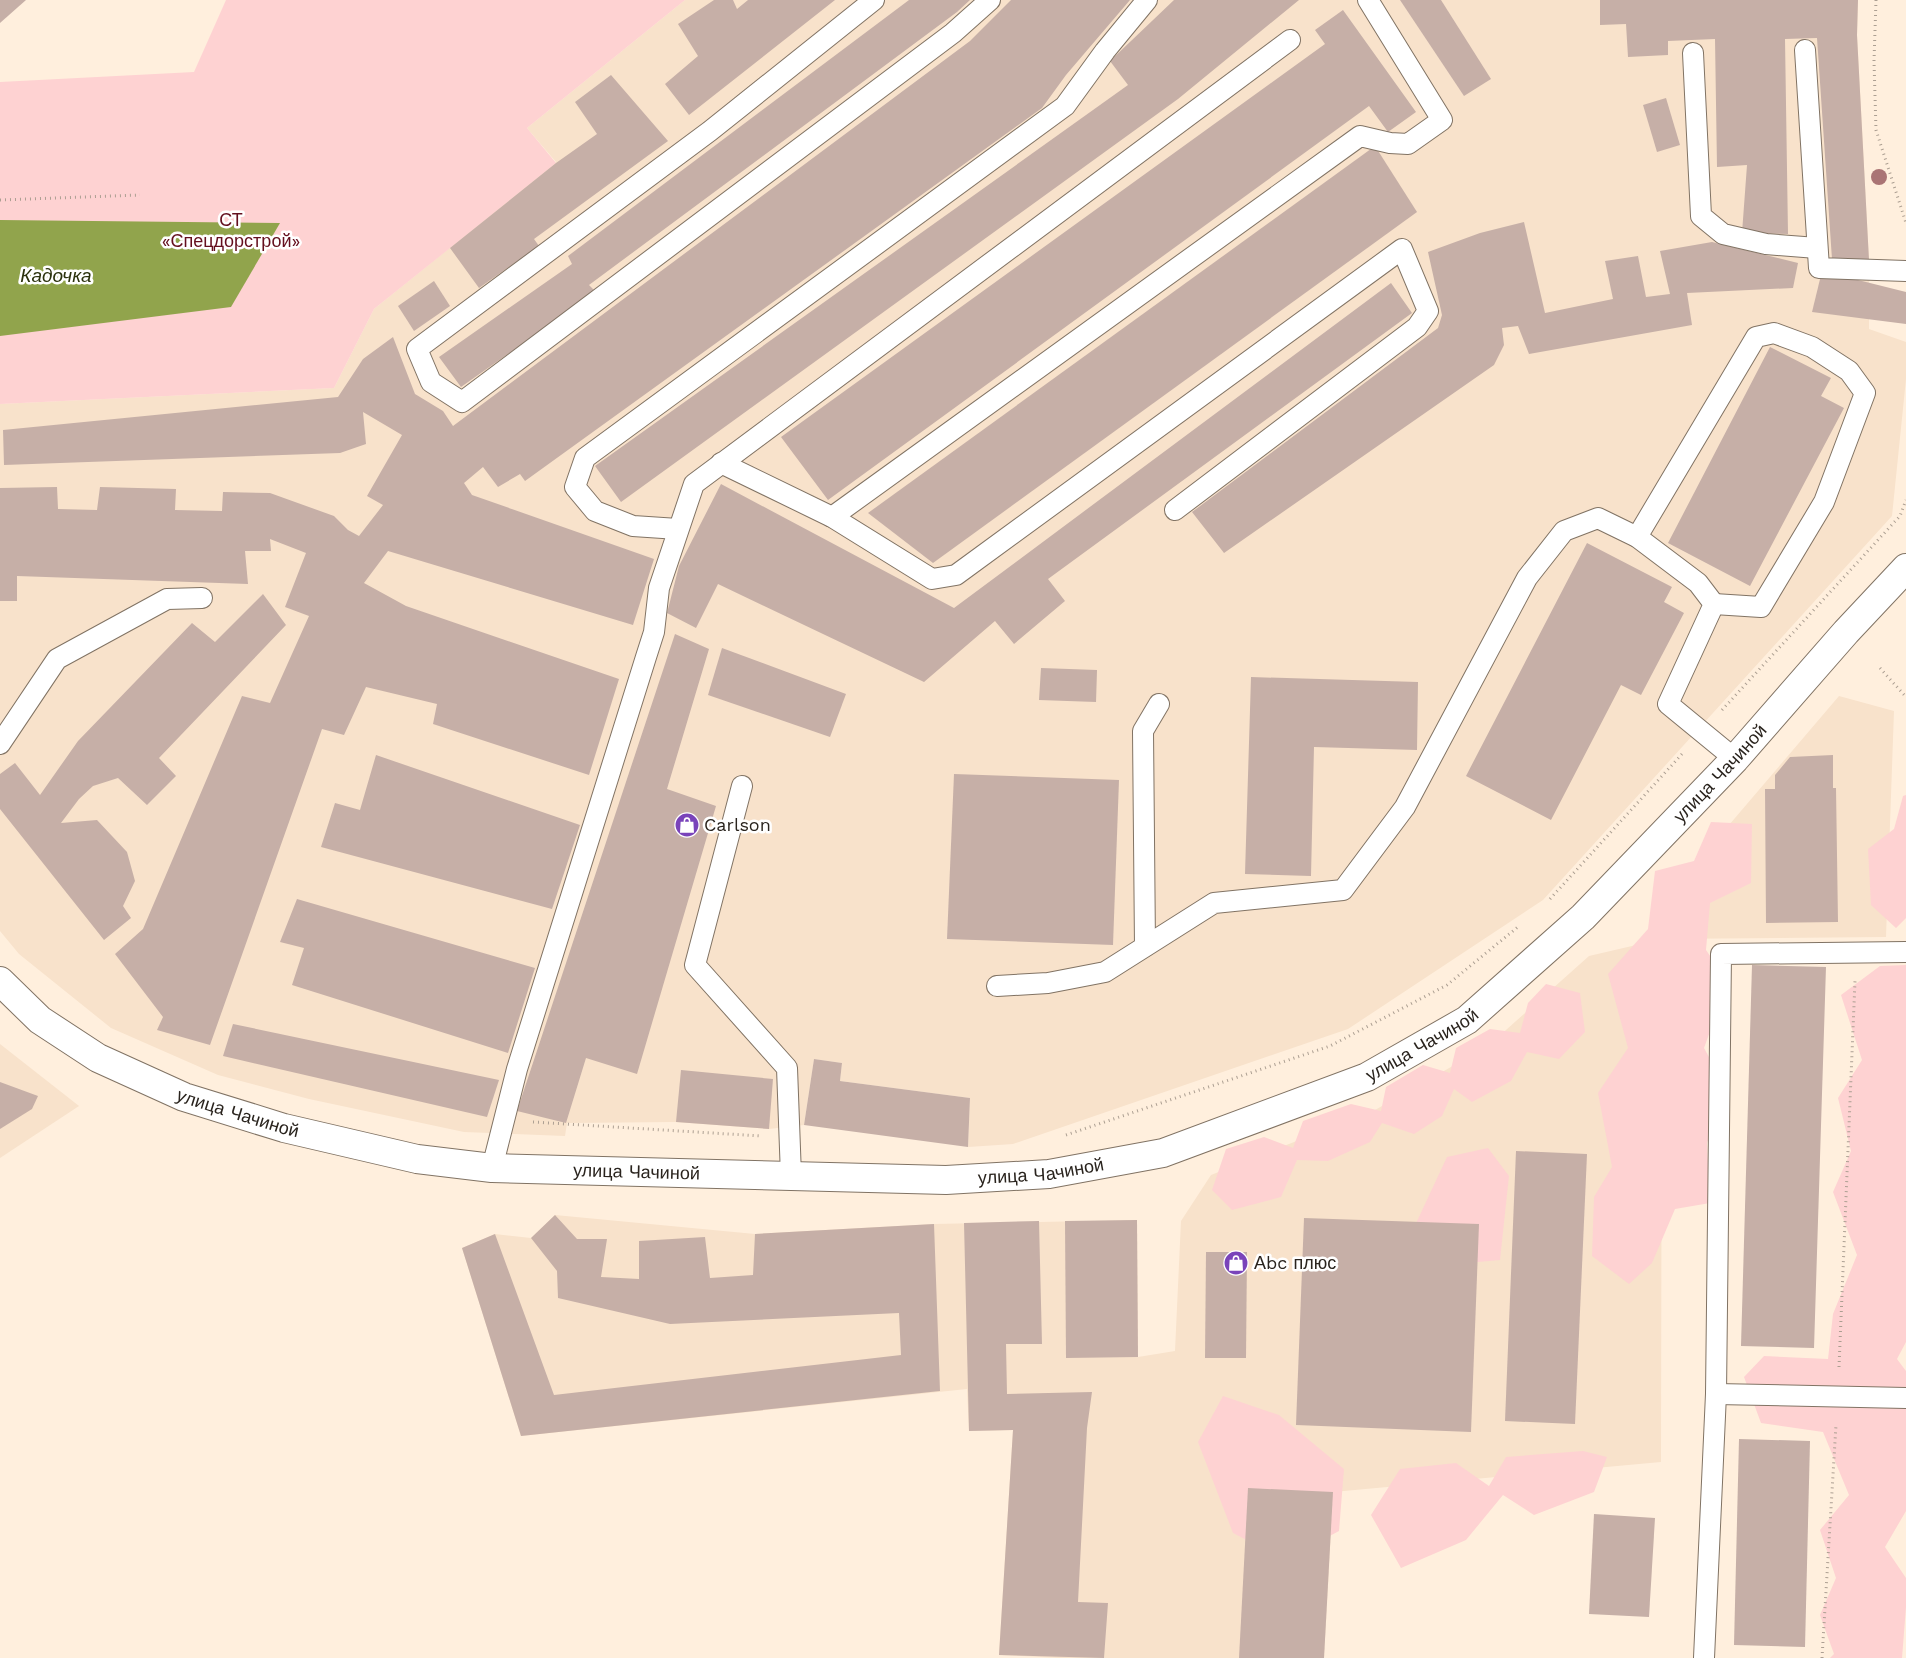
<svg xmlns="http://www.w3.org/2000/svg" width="1906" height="1658" font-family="'Work Sans',sans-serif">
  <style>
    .built { fill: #f8e2cb }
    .green { fill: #fed2d2 }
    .water { fill: #91a44c }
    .building { fill: #c6afa7 }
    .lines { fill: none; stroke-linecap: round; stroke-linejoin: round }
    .lane-casing { stroke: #817364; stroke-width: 22 }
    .street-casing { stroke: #817364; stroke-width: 30 }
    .path { stroke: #ac9f92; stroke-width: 3; stroke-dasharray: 1 4; stroke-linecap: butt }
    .lane { stroke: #fff; stroke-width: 20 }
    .street { stroke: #fff; stroke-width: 28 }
    .tree { fill: #aa7474 }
    .labels { text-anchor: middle; stroke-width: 5; stroke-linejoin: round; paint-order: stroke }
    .park-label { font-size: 18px; fill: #640f1e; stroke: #fff }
    .street-label { font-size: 18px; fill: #2a241e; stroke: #fff }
    .poi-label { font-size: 18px; fill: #2a241e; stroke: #fff; text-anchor: start }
    .water-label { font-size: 19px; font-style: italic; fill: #2b320d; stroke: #fff }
  </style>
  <rect width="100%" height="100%" fill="#ffefdd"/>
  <g class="built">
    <polygon points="685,0 1858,0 1857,35 1869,260 1869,329 1906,342 1906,379 1892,516 1543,900 1348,1029 1013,1144 968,1147 970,1098 840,1081 842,1063 814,1059 804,1125 769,1129 676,1122 567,1123 565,1136 464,1132 309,1099 218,1075 111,1028 19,954 0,931 0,404 334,388 374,309 556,162 527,128"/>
    <polygon points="1839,696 1894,711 1886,937 1662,939 1661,1462 1333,1492 1324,1658 1060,1658 999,1655 1013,1430 969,1431 967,1389 521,1436 462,1248 495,1234 531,1238 555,1215 755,1234 934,1224 1137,1220 1138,1357 1175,1351 1181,1221 1211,1175 1375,1110 1488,1046 1589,956 1662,939 1665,900"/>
    <polygon points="0,1044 79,1106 0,1158"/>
  </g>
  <g class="green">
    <polygon points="226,0 685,0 527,128 556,163 374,309 334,388 0,404 0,82 194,72"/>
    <polygon points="1906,795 1906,918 1896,928 1871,905 1868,849 1894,829 1903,796"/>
    <polygon points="1711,822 1752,824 1751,883 1710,903 1706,950 1728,982 1704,1048 1726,1088 1707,1143 1710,1203 1675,1209 1652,1263 1629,1284 1592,1256 1594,1197 1612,1167 1598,1093 1628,1048 1608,974 1648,929 1655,871 1694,861"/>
    <polygon points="1906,965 1906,1342 1897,1359 1906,1371 1906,1511 1885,1547 1906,1578 1906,1607 1902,1658 1830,1658 1834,1654 1820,1615 1836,1578 1820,1530 1849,1495 1823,1432 1761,1423 1744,1377 1764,1356 1828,1359 1833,1314 1857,1255 1833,1192 1851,1151 1838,1098 1862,1060 1841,995 1880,966"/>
    <polygon points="1546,984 1580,993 1585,1032 1559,1059 1527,1052 1511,1081 1472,1102 1454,1089 1442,1116 1414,1134 1382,1123 1370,1142 1328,1161 1297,1160 1281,1197 1232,1210 1212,1190 1226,1149 1264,1137 1293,1148 1303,1121 1351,1104 1381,1111 1386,1087 1423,1065 1450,1073 1456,1048 1490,1029 1520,1033 1528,1003"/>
    <polygon points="1488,1148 1509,1176 1500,1260 1445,1265 1411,1234 1447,1157"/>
    <polygon points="1223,1396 1279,1415 1344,1469 1339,1531 1285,1560 1233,1533 1198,1442"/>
    <polygon points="1583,1451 1607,1457 1594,1492 1534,1515 1503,1495 1466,1540 1401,1568 1371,1515 1400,1469 1456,1463 1489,1486 1506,1457"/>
  </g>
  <polygon class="water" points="0,220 280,223 231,307 0,336"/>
  <g class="building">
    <polygon points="0,0 26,0 0,23"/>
    <polygon points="714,0 733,0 737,9 748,0 835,0 689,115 665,84 698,56 678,24"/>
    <polygon points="909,0 970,0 957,12 589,285 596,292 461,387 439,357 572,264 568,256"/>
    <polygon points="1011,0 1130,0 1066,75 1042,108 525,481 520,474 498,487 483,467 464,483 472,495 654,559 633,625 388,551 364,583 406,606 619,679 589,775 433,724 437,704 366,687 344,735 322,729 210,1045 157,1030 163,1017 115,954 143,929 242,696 270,703 309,616 285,607 306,553 270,539 271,551 245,551 248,584 17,576 17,601 0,601 0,488 57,487 58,509 97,510 100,487 176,489 175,510 222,511 223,492 270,493 334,516 348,530 359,536 383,505 367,496 402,435 363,412 366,444 340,453 4,465 3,430 338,397 363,359 393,337 415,394 443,411 453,426 970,41"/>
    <polygon points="1174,0 1299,0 1178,99 621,502 595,466 1128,85 1110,61"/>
    <polygon points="1400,0 1441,0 1491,79 1464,96"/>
    <polygon points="1600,0 1858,0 1857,35 1869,260 1832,259 1817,38 1785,39 1788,234 1742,233 1747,165 1717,167 1715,39 1668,41 1668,55 1628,57 1626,24 1600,25"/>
    <polygon points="1343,10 1416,112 1388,132 1369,106 828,500 781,437 1325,44 1315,30"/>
    <polygon points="611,75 668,141 534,239 539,246 479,288 450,248 556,163 597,134 575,102"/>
    <polygon points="1666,98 1680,145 1657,152 1643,105"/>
    <polygon points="1375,146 1417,212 933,563 868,513"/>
    <polygon points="1524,222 1545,313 1613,299 1605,261 1638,256 1646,297 1670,294 1660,251 1712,242 1798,263 1793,288 1687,293 1692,325 1529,354 1518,326 1502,328 1504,345 1494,365 1224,553 1192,512 1438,328 1442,315 1428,252 1480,233"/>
    <polygon points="1822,271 1906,292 1906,324 1812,312"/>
    <polygon points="434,281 450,306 414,331 398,306"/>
    <polygon points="1391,283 1412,313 1048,579 1065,601 1014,644 995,621 924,682 718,584 696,628 667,613 679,566 721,484 954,608"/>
    <polygon points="1770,347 1831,378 1821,396 1844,408 1750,586 1668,543"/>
    <polygon points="1587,543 1672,587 1664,602 1684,613 1641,695 1621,685 1551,820 1466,776"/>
    <polygon points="263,594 286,625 159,758 176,776 147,805 118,778 93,786 79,799 61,823 97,820 127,852 135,881 123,906 131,918 104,940 0,809 0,774 15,763 40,795 78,741 192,623 215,642"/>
    <polygon points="675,634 709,649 667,789 716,806 637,1074 586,1058 566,1123 517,1111"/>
    <polygon points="722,648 846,694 830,737 708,695"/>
    <polygon points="1041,668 1097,670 1096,702 1039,700"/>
    <polygon points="1251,677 1418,682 1417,750 1314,747 1311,876 1245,874"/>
    <polygon points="376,755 580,825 552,909 321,847 335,803 360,810"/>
    <polygon points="1833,755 1833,788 1836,788 1838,922 1766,923 1765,789 1775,789 1775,775 1790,757"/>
    <polygon points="954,774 1119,780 1113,945 947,939"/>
    <polygon points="297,899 535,968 508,1053 292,985 304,948 280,942"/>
    <polygon points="1752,965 1826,967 1814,1348 1741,1346"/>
    <polygon points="233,1024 499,1080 487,1117 223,1056"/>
    <polygon points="814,1059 842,1063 840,1081 970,1098 968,1147 804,1125"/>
    <polygon points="681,1070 773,1079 769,1129 676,1122"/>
    <polygon points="0,1082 38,1096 32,1109 0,1129"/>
    <polygon points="1516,1151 1587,1154 1575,1424 1505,1421"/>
    <polygon points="555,1215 577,1239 607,1239 601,1277 639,1279 639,1241 705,1237 710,1278 753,1275 755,1234 934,1224 940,1391 521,1436 462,1248 495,1234 554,1395 901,1355 899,1313 670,1324 558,1298 557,1271 531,1238"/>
    <polygon points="1304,1218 1479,1224 1471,1432 1296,1425"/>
    <polygon points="1137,1220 1138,1357 1066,1358 1065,1221"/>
    <polygon points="1039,1221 1042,1344 1006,1344 1007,1394 1092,1392 1087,1428 1078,1602 1108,1603 1104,1658 999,1655 1013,1430 969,1431 964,1223"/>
    <polygon points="1206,1252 1247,1252 1246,1358 1205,1358"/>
    <polygon points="1739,1439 1810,1441 1805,1647 1734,1645"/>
    <polygon points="1248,1488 1333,1492 1324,1658 1239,1658"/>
    <polygon points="1594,1514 1655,1518 1649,1617 1589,1614"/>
  </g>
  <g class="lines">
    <defs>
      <g id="lane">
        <polyline points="874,0 710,131 417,349 431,382 462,402 953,33 990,0"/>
        <polyline points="1805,50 1819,268 1906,271"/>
        <polyline points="1693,53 1701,216 1723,234 1766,244 1817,248"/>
        <polyline points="721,463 832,517 932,579 956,575 1402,249 1428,311 1417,327 1175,510"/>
        <polyline points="832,517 1360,136 1390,143 1408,144 1442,120 1368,0"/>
        <polyline points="678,529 633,526 595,511 575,487 585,458 1065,106 1105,51 1147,0"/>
        <polyline points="1637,537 1756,337 1774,333 1812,347 1849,371 1865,393 1824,502 1761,607 1714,604"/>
        <polyline points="0,744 57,659 167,599 202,598"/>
        <polyline points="742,786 695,965 787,1068 791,1176"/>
        <polyline points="1145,946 1143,731 1159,704"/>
        <polyline points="997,986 1048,983 1105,972 1214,903 1343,890 1405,807 1527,578 1564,531 1598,518 1637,537 1698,583 1714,604 1668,704 1735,759"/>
        <polyline points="492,1168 517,1069 646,657 654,632 659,588 694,484 1290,40"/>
        <polyline points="1716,1394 1906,1398"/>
        <polyline points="1704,1658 1716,1394 1721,954 1906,952"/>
      </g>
      <g id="street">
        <path id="s1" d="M0,981L40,1020L98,1058L184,1097L284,1128L417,1159L492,1168L946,1180L1049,1174L1163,1153L1367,1077L1467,1020L1583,917L1735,759L1846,632L1906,568"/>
      </g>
    </defs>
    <use href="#lane" class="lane-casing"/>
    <use href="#street" class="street-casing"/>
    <g class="path">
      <polyline points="1876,0 1874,61 1876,130 1906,223"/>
      <polyline points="0,200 140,195"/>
      <polyline points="1880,668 1906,697"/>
      <polyline points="1722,710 1900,516 1906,500"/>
      <polyline points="1550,899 1682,754"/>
      <polyline points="533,1122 761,1136"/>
      <polyline points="1066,1135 1330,1046 1447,985 1519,926"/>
      <polyline points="1839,1367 1855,981"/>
      <polyline points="1822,1658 1836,1425"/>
    </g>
    <use href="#lane" class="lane"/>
    <use href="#street" class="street"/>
  </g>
  <circle class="tree" cx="1879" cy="177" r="8"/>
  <defs>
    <symbol id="shop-disc" viewBox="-11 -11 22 22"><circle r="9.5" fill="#7943ba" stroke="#fff"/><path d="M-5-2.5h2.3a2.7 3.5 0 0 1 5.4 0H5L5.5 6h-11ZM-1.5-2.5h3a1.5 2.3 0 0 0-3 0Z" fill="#fff"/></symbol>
  </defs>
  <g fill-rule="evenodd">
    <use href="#shop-disc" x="673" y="811" width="28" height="28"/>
    <use href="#shop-disc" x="1222" y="1249" width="28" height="28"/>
  </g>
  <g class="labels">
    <g class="park-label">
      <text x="231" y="226">СТ<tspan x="231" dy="21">«Спецдорстрой»</tspan></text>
    </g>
    <g class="street-label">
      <text dy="6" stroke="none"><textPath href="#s1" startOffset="1896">улица Чачиной</textPath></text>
      <text dy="6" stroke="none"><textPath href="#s1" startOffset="1491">улица Чачиной</textPath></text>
      <text dy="6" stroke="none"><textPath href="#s1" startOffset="276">улица Чачиной</textPath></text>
      <text dy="6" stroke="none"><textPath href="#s1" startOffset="1086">улица Чачиной</textPath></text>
      <text dy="6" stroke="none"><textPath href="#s1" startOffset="681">улица Чачиной</textPath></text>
    </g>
    <g class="poi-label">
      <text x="704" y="831">Carlson</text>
      <text x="1254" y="1269">Аbc плюс</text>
    </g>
    <g class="water-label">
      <text x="56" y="282">Кадочка</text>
    </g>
  </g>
</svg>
